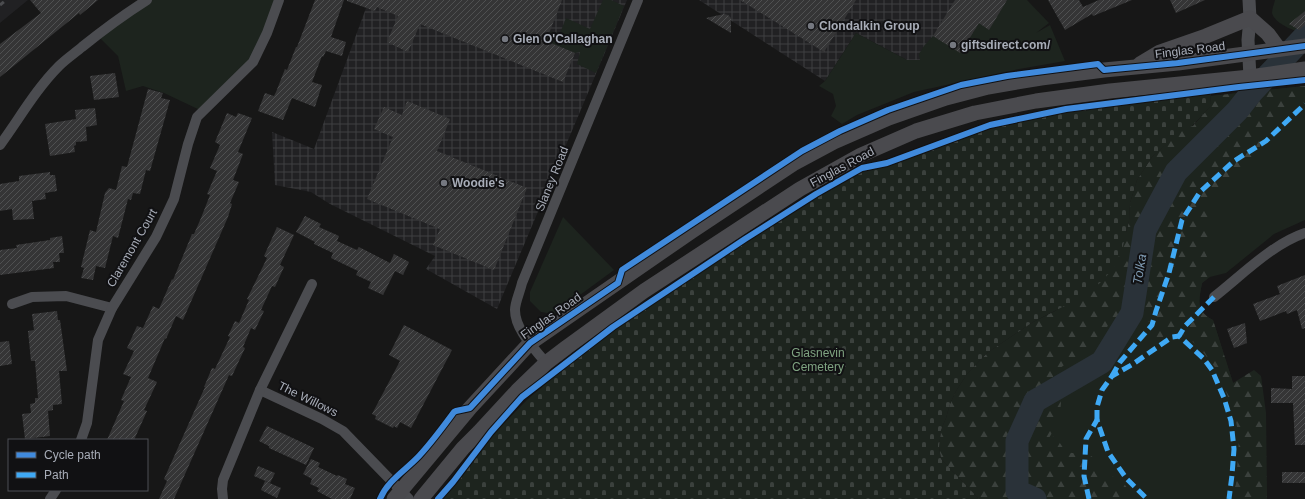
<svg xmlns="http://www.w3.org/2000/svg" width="1305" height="499" font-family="Helvetica,sans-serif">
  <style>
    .built { fill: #212123 }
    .industrial { fill: url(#industrial-grid) }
    .green { fill: #1d241e }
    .forest { fill: url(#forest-firs) }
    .cemetery { fill: url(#cemetery-stones) }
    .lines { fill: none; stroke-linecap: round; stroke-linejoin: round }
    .river { stroke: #2a3239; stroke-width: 23 }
    .building { fill: url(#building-hatch) }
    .minor { stroke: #4b4c50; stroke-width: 10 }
    .tertiary { stroke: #4b4c50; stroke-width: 13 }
    .secondary { stroke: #4a4a4e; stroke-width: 15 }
    .rail { stroke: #4b4c4f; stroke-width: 3; stroke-dasharray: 5 4; stroke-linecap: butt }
    .quiet { stroke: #3fa9f5; stroke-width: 5; stroke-dasharray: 10 5; stroke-linecap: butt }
    .cycleway-casing { stroke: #111113; stroke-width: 8 }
    .cycleway { stroke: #408adc; stroke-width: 6 }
    .poi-dot { fill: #757880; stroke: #111113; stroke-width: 1.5 }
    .labels { text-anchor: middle; stroke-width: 4; stroke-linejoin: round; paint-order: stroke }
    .poi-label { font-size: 12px; font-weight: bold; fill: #a8adb8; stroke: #111113; text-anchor: start }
    .street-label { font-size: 12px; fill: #a8adb8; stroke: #111113 }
    .park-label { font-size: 12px; fill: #7fa381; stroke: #111113 }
    .water-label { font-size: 13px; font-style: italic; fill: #7f9bb3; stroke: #111113 }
  </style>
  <defs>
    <pattern id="industrial-grid" width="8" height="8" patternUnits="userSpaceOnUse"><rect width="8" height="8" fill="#212123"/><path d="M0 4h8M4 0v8" fill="none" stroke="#3e3f41"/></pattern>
    <pattern id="forest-firs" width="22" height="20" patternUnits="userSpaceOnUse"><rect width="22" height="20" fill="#1d241e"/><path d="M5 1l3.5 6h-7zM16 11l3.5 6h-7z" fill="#3b413d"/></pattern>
    <pattern id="cemetery-stones" width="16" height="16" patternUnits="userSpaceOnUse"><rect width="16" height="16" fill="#1d241e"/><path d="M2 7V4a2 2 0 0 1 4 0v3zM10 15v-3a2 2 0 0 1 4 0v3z" fill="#3b413d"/></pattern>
    <pattern id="building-hatch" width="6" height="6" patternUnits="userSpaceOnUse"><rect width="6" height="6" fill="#353536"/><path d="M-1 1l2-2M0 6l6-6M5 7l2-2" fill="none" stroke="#4f5051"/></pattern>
  </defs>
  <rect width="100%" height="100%" fill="#171717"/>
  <polygon class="built" points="0,0 28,0 0,23"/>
  <g class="industrial">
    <polygon points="369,0 627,0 497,309 426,269 435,256 330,204 311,192 275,185 272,132 314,149"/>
    <polygon points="699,0 1014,0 957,63 907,60 856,33 825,81"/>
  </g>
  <g class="green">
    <polygon points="147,0 278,0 252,62 202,111 164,93 143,86 126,91 118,56 97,35"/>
    <polygon points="603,0 611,0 624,6 596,73 577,64 580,52 575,53 509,26 560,33 566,18 590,29"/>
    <polygon points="1007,0 1027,0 1049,23 1036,33 1050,25 1065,61 1019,69 914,92 857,115 842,124 831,116 836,106 833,94 819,86 825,81 856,33 907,60 920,60 919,54 924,46 933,36 961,52 979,23 989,29"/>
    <path d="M1275,0H1305V32C1296,33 1274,23 1272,13C1272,9 1274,4 1275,0Z"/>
    <path d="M1305,86V220L1274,234L1226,273L1210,277L1202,283C1199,300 1195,311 1213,320L1233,383L1261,376L1267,499H979L1184,128L1193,126L1210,107L1211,96Z"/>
    <polygon points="563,217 614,270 554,314 541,312 530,301 530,292"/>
  </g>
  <path class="forest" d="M1305,86V94L1299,101L1267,125L1256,158L1246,169L1226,184L1213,198L1208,216L1214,241L1205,252C1211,267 1216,272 1202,283C1199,300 1195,311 1213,320L1233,383L1254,370L1261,376L1266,413L1267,499H1231L1236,484L1239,439L1235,415L1218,371L1199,347L1178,330L1158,339L1150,335L1155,322L1135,321L1111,322L1091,347L1060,368L1053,377V383L1061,403L1059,421L1046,443L1055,435C1066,452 1064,455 1085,452L1094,458L1093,468L1096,474L1112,476L1125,485L1135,499H979L941,459L939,447L941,430L946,418L950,404L956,391L967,374L987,353L1033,322L1055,311L1100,283L1113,269L1123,246L1129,221L1130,203L1137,180L1152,157L1184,128L1193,126L1210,107L1211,96Z"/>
  <polygon class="cemetery" points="1211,91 1210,107 1192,126 1184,129 1152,157 1137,180 1130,203 1129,221 1123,246 1113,269 1100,283 1078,299 1033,322 987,353 967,374 956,391 950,404 946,418 941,430 939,447 941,459 979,499 443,499 460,479 490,438 528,399 579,356 615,329 731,249 818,195 862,170 887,164 990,125 1066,110"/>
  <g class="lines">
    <polyline class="river" points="1035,499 1017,491 1017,441 1035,401 1102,362 1132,313 1145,230 1176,172 1237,111 1252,92 1305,36"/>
  </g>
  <g class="building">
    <polygon points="30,0 98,0 80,15 79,13 0,77 0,44 41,13"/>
    <polygon points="315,0 344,0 331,37 346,42 342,56 326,51 323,57 322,56 312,82 322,85 315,107 292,98 283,120 258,111 265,93 274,96 276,92 285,69 287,70 296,47 297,47"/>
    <polygon points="347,0 562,0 546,41 575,53 563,82 420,24 408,52 387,42 398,16 377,7 375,11 347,1"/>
    <polygon points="740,0 856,0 824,52"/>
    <polygon points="955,0 1007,0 989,30 979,23 960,53 933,36"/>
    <polygon points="1048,0 1079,0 1083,7 1099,0 1132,0 1093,16 1092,14 1065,30"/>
    <polygon points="1170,0 1205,0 1176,13"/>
    <polygon points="1305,11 1305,25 1299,30 1289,24"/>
    <polygon points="724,14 728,15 731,18 731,33 706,18"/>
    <polygon points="115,73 119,97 94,100 90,76"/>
    <polygon points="148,89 163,93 161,98 170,100 150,171 146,170 140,194 133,193 131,200 128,199 118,238 113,236 105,268 96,266 93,280 81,278 84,268 81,267 90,230 96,232 105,193 109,188 116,190 122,166 127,167"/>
    <polygon points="407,101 450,119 437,151 527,188 494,270 433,245 440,229 367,199 393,137 374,129 384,107 402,115"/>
    <polygon points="95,108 97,125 86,127 87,141 76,142 76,145 74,146 75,152 50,156 45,124 76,119 75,110"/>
    <polygon points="227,113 236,117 238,113 252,118 238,152 243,154 233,180 239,182 230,203 232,204 228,217 183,320 176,316 166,339 165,338 148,378 157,382 144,410 147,411 134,440 107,440 124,401 121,400 131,377 123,374 134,351 127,348 137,326 143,328 153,306 159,309 172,279 173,280 192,234 194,234 201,218 210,195 207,194 217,171 210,168 220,145 215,142"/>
    <polygon points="50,172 50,175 55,175 57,191 45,193 46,199 32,201 34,219 13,220 12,209 0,211 0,184 19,181 19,176"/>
    <polygon points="305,216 321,224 319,227 339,236 337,241 357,250 359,247 390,263 394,254 409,262 403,275 395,271 383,295 368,288 371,282 356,275 358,271 331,258 333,253 314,244 315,242 296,232"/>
    <polygon points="277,227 294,235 280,265 284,267 275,287 272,286 261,310 264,311 255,330 251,328 243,347 245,348 232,376 229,375 174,499 159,499 167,481 164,479 205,387 204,387 212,368 215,369 230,337 228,336 235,321 239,323 249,300 247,299 267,258 264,256"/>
    <polygon points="62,236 64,253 59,253 60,262 53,262 54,268 0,275 0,250 17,248 16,245 50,240 50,238"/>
    <polygon points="1305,275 1305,328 1302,329 1297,310 1287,314 1286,311 1260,321 1253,304 1280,294 1277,286"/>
    <polygon points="57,311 58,320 60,320 67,371 59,371 62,404 53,405 53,410 48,411 50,436 25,439 22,414 31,413 30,404 35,403 35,398 38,398 35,361 31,361 28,331 34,330 32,314"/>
    <polygon points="1245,323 1247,343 1234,348 1227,329"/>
    <polygon points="404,325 452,350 411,428 400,422 397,428 394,426 393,428 375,419 376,416 372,414 400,361 389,355"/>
    <polygon points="9,341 12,364 0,366 0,342"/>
    <polygon points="1292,376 1305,376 1305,445 1295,445 1293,403 1271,403 1271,388 1292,389"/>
    <polygon points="267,426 314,448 306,465 269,448 269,446 259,441"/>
    <polygon points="311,459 320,463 318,467 337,476 338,475 347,479 345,484 355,488 350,499 332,499 317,491 319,488 310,484 312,479 303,474"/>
    <polygon points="258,466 275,473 270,483 254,476"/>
    <rect x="1282" y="472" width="23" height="11"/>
    <polygon points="265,481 281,488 277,498 261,490"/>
  </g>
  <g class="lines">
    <g class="minor">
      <path d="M0,145C19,119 36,89 59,66C66,59 75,53 82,47C103,30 125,14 147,0"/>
      <polyline points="312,284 260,390 322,419 343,431 409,499"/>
      <path d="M1214,297C1241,276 1272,244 1305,233"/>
      <polyline points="12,304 32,297 66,296 112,308"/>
      <path d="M546,363C535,349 515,330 515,310C515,302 520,292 522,283L638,0"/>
      <polyline points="81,440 87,423 98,340 112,308 156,237 174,199 188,144 197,117 253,62 267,33 279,0"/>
      <polyline points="50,499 56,490"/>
      <polyline points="223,499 222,489 223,480 260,390"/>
    </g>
    <polyline class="tertiary" points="1249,0 1250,18 1248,40 1250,77"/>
    <g class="secondary">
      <polyline points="1140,64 1160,52 1206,36 1250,18 1268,34 1279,49"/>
      <polyline points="394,499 470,408 530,343 692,231 793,164 834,142 889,118 946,98 988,87 1041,78 1104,70 1178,63 1305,46"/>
      <polyline points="421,499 463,448 479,432 517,391 546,363 567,347 644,291 800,189 861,155 916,131 975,113 1036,101 1110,91 1250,77 1305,69"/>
    </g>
    <polyline class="rail" points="0,5 6,0"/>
    <g class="quiet">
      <polyline points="1214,297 1185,326 1179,336 1204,359 1212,370 1224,398 1231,421 1234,449 1232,475 1229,499"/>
      <polyline points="1112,376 1120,362 1152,325 1156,311 1169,273 1182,220 1200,192 1234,161 1266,141 1305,104"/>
      <polyline points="1097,420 1097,407 1102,390 1112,376 1133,364 1172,337 1179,336"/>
      <polyline points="1089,499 1084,476 1086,439 1097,420 1108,452 1126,478 1147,499"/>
    </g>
    <defs>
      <g id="cycleway">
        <path d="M380,499C388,480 406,470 419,456C432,442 443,427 454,412L456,411L470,408L530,343L618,283L622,270L802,151L840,131L888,110L961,85L1007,76L1098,64L1104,70L1178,63L1305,46"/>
        <polyline points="438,499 453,482 491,432 522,397 613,327 745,239 816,194 862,168 887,163 990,125 1066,109 1239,87 1305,80"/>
      </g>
    </defs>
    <use href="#cycleway" class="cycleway-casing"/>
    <use href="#cycleway" class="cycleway"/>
  </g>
  <g class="poi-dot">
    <circle cx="811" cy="26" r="4"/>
    <circle cx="505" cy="39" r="4"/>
    <circle cx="953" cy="45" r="4"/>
    <circle cx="444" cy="183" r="4"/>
  </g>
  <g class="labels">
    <g class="poi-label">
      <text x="819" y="30">Clondalkin Group</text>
      <text x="513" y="43">Glen O'Callaghan</text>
      <text x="961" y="49">giftsdirect.com/</text>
      <text x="452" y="187">Woodie's</text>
    </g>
    <g class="street-label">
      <text transform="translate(1190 50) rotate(-7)" y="4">Finglas Road</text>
      <text transform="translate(842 167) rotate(-28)" y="4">Finglas Road</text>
      <text transform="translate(552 179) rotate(-68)" y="4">Slaney Road</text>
      <text transform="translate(132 248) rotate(-60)" y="4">Claremont Court</text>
      <text transform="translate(551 316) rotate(-35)" y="4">Finglas Road</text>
      <text transform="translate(308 399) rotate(26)" y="4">The Willows</text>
    </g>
    <g class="park-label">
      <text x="818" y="357">Glasnevin<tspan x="818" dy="14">Cemetery</tspan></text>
    </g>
    <g class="water-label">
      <text transform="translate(1139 269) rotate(-81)" y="5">Tolka</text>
    </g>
  </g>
  <rect x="8" y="439" width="140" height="52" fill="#111113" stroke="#4d4f55"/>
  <rect x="16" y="452" width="20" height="6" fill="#408adc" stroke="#4d4f55"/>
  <text x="44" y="459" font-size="12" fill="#a8adb8">Cycle path</text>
  <rect x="16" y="472" width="20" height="6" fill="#3fa9f5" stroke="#4d4f55"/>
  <text x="44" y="479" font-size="12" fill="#a8adb8">Path</text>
</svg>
